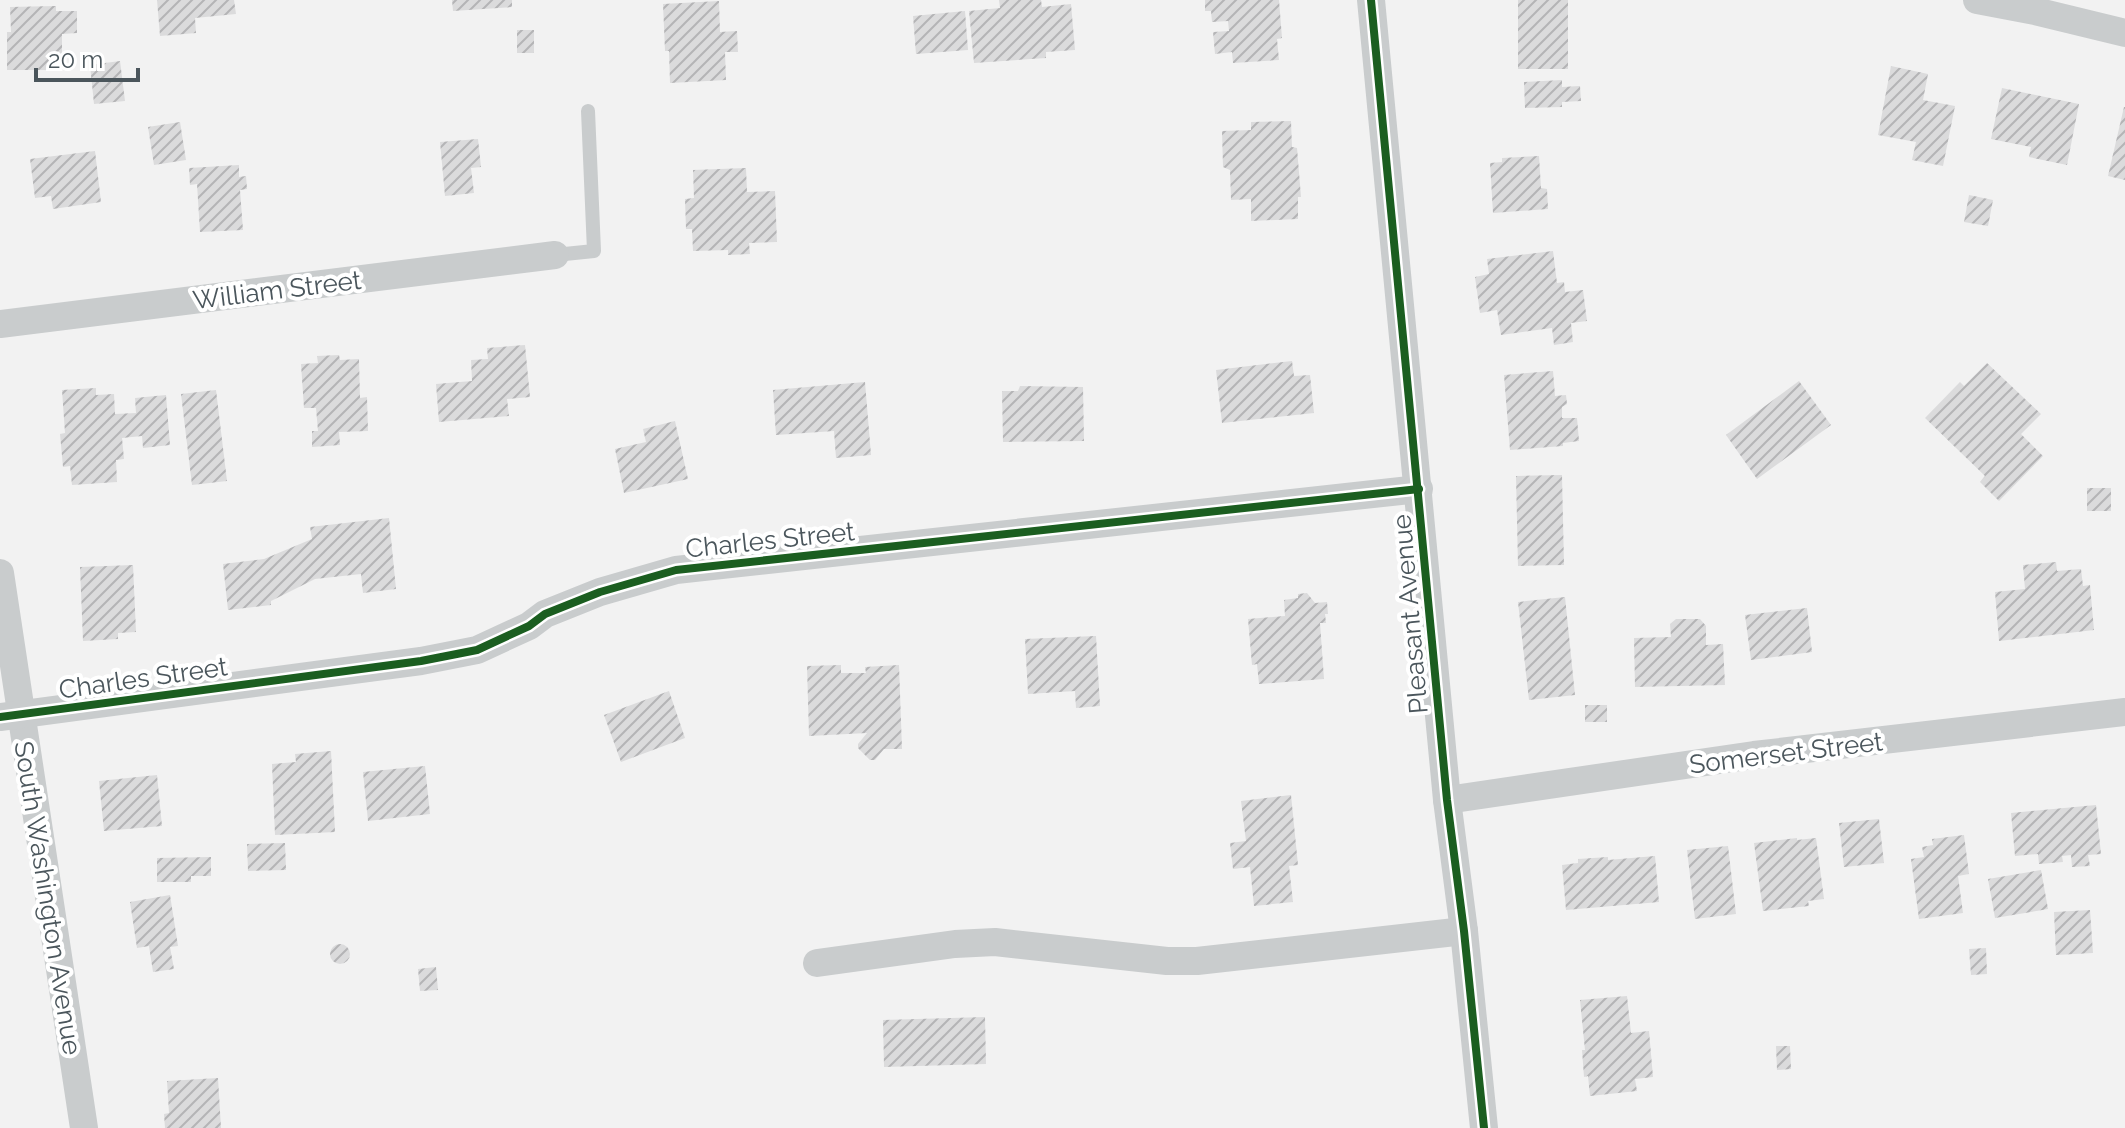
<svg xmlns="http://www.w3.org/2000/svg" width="2125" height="1128" font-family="Raleway,sans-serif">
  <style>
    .building { fill: url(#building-hatch) }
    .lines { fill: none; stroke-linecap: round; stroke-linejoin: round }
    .service { stroke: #c9cccd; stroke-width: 14 }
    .minor { stroke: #c9cccd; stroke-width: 28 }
    .cycleway-casing { stroke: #fff; stroke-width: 13 }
    .cycleway { stroke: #1b5e20; stroke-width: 8 }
    .labels { text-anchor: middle; stroke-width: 8; stroke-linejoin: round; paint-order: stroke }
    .street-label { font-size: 26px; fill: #4b565c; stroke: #fff }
  </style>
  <defs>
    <pattern id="building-hatch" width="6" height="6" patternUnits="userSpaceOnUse" patternTransform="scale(2)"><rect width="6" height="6" fill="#dbdbdc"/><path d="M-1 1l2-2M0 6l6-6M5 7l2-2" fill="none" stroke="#b4b4b6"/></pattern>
  </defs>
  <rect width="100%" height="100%" fill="#f2f2f2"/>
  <g class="building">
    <polygon points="157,0 234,0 236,14 195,18 196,33 160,36"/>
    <polygon points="452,0 512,0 512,7 453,11"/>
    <polygon points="999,0 1041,0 1042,7 1071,4 1075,50 1046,52 1046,58 974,63 969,11 1000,8"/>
    <polygon points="1205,0 1279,0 1282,38 1277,39 1279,60 1233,63 1232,52 1215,54 1213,32 1229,31 1228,21 1212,22 1211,11 1205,11"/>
    <rect x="1518" y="0" width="50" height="69"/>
    <polygon points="719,1 720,32 737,31 738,52 725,52 726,80 670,83 669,51 665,51 663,4"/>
    <polygon points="56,6 56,11 77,11 77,33 62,34 62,70 7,70 7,32 11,32 10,7"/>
    <polygon points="965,11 968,50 916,54 913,16"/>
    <rect x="517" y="30" width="17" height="23"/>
    <polygon points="120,61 125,101 94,104 90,65"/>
    <polygon points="1891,66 1928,74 1923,100 1955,106 1943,166 1912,160 1916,142 1878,135"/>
    <polygon points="1562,80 1562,87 1580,86 1581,101 1562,102 1562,107 1525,108 1524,82"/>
    <polygon points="2002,88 2079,104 2067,165 2029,157 2031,147 1991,139"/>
    <polygon points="2124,107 2125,107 2125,180 2108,176"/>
    <polygon points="1291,121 1292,147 1297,148 1301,197 1298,197 1298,219 1251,221 1251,199 1231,200 1230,170 1223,167 1222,131 1251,130 1251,122"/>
    <polygon points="180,122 186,160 154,165 148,127"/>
    <polygon points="478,139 481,167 471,168 474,193 445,196 440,142"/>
    <polygon points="95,151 101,202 53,209 51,196 35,198 30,159"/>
    <polygon points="1539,156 1541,188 1547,189 1548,209 1493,213 1490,163 1502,162 1502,158"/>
    <polygon points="239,165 239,177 246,176 247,189 240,190 243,230 200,232 197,184 190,185 189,168"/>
    <polygon points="746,168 747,192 775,191 777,242 749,243 750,254 728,255 728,250 693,251 692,229 686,229 685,199 694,198 693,170"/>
    <polygon points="1969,195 1993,200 1988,226 1964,222"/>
    <polygon points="1553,251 1557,283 1564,282 1565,292 1583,290 1587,321 1571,323 1573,342 1554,345 1552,328 1501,335 1497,310 1480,313 1475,277 1489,274 1487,259"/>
    <polygon points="525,345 530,397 507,399 509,416 439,422 436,384 472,381 471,360 488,359 487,348"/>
    <polygon points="339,355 340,360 359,359 360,398 367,397 368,431 339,432 340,445 312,447 312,431 318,431 316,408 304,408 301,364 318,363 317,356"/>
    <polygon points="1292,361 1294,376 1310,375 1314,413 1222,423 1216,370"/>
    <polygon points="1987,363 2041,414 2021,434 2043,456 1999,501 1980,482 1985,476 1925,418 1960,382 1964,386"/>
    <polygon points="1553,371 1555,396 1566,395 1567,404 1562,407 1562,418 1577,418 1579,441 1563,443 1563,446 1510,450 1504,375"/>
    <polygon points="1799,381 1831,425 1757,479 1726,435"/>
    <polygon points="865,382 871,455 836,458 834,431 776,435 773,390"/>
    <polygon points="1020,386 1083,387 1084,441 1003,442 1002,391 1018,391"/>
    <polygon points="96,388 96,395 114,394 115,414 136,413 135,398 166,395 170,445 143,448 142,436 122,438 124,459 116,460 117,482 72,485 70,466 63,467 60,434 65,433 62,390"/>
    <polygon points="216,390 227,481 192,485 181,394"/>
    <polygon points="675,421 688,479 624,493 615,449 646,442 643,429"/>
    <polygon points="1562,475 1564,565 1518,566 1516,476"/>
    <rect x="2087" y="488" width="24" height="23"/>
    <polygon points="389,518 396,589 363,593 361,574 315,579 271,601 271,605 228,610 223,564 264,559 312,539 310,527"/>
    <polygon points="2056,562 2057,571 2081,569 2083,586 2090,585 2094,630 1999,641 1995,592 2025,589 2023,565"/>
    <polygon points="133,565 136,632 118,633 118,639 83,641 80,567"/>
    <polygon points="1307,593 1315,603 1327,602 1328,614 1325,614 1326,623 1320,623 1324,679 1259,684 1257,664 1252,665 1248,619 1285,616 1284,600 1298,598 1298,594"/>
    <polygon points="1565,597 1575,695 1529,700 1518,602"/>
    <polygon points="1807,608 1812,652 1751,660 1745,615"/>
    <polygon points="1676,619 1700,619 1706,626 1706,645 1723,644 1725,685 1635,687 1634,638 1671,637 1670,624"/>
    <polygon points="1096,636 1100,706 1076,708 1075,691 1028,694 1025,639"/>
    <polygon points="841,665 841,673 866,673 865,667 899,665 902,749 884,749 875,760 870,760 858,748 858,744 867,733 809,736 807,666"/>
    <polygon points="669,691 685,738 621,762 604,715"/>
    <rect x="1585" y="705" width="22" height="17"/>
    <polygon points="331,751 335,832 275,835 272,764 296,762 295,754"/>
    <polygon points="425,766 430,814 368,821 363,772"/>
    <polygon points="157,775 162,826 104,831 99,781"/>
    <polygon points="1291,795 1298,865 1289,866 1293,902 1254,906 1250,867 1233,869 1230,843 1246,841 1241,801"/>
    <polygon points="2096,805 2101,854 2088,855 2090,866 2072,867 2071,855 2062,856 2063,862 2039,864 2038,854 2015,856 2011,813"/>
    <polygon points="1879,819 1884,863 1844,867 1839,823"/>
    <polygon points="1964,835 1969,874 1958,876 1963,913 1919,919 1911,859 1924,857 1922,847 1933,845 1932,839"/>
    <polygon points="1797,838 1797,840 1816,838 1824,899 1808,901 1809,906 1763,911 1754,843"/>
    <polygon points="285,843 286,870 248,871 247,844"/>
    <polygon points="1728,846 1736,914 1695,919 1687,850"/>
    <polygon points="1655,856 1659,902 1566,910 1562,865 1578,863 1578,859 1608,857 1608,860"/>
    <polygon points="211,857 211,876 191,876 191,882 157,882 157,858"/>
    <polygon points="2041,870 2048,909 1995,918 1988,879"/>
    <polygon points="170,895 178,946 170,947 174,969 153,972 149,946 137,948 130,902"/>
    <polygon points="2090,910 2093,953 2056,955 2054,912"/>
    <circle cx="340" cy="954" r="10"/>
    <polygon points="1986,948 1987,974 1971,975 1969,949"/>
    <polygon points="436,967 438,990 420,991 418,969"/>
    <polygon points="1627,996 1631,1033 1649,1031 1653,1077 1635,1079 1637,1091 1590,1096 1588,1076 1584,1077 1582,1050 1585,1050 1580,1000"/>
    <polygon points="985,1017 986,1064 884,1067 883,1020"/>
    <polygon points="1776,1046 1790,1046 1791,1069 1777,1070"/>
    <polygon points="218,1078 221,1128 165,1128 164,1114 169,1113 167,1081"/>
  </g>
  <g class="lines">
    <polyline class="service" points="555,255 594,251 588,111"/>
    <g class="minor">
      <polyline points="1371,0 1447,800 1464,931 1484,1128"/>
      <polyline points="1977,0 2035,11 2125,33"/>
      <polyline points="0,324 555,255"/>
      <polyline points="0,573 84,1128"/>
      <polyline points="0,717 421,661 477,650 529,626 545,614 600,592 676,570 1419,489"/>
      <polyline points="1447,800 1754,755 2125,712"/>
      <polyline points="817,963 955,944 995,942 1167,961 1197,961 1464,931"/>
    </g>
    <defs>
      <g id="cycleway">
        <polyline points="1371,0 1447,800 1464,931 1484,1128"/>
        <polyline points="0,717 421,661 477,650 529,626 545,614 600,592 676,570 1419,489"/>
      </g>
    </defs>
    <use href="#cycleway" class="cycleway-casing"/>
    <use href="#cycleway" class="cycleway"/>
  </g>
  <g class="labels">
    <g class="street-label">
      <text transform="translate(277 290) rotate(-7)" y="9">William Street</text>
      <text transform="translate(770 540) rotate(-6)" y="9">Charles Street</text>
      <text transform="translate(1410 614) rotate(-95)" y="9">Pleasant Avenue</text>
      <text transform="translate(143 678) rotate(-8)" y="9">Charles Street</text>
      <text transform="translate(1786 753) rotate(-7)" y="9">Somerset Street</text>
      <text transform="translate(48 898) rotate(81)" y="9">South Washington Avenue</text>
    </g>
  </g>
  <path d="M36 68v12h102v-12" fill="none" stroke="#4b565c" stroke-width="4"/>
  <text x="48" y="68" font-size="24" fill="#4b565c" stroke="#ffffff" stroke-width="6" paint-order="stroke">20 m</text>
</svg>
